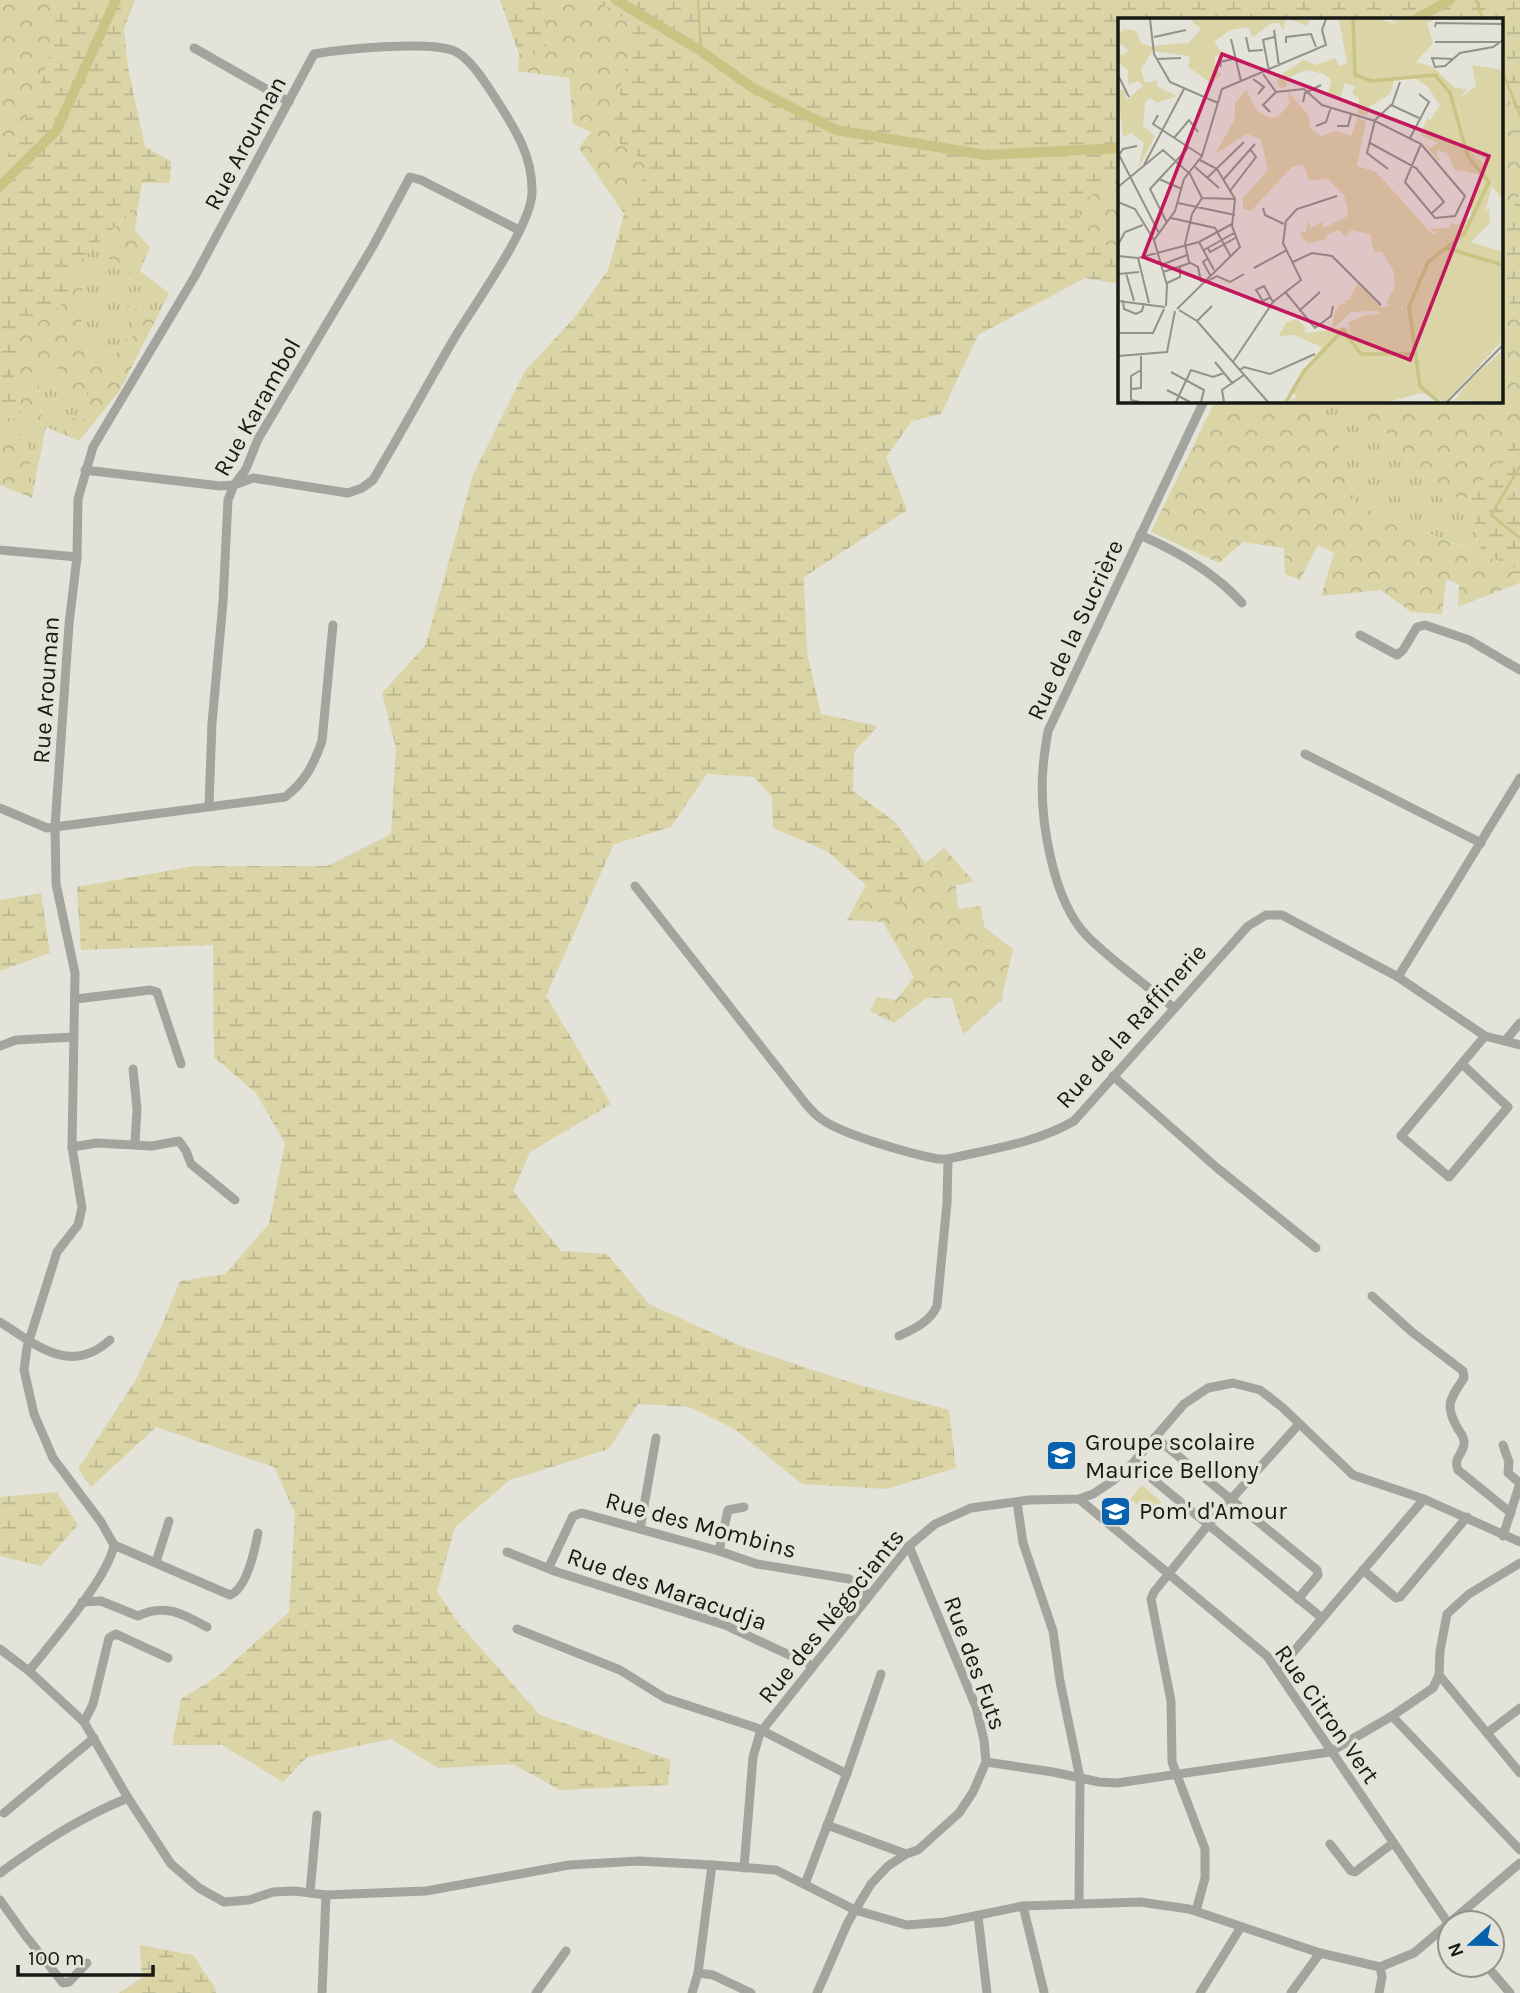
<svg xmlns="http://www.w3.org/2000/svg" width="1520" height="1993" font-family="Karla,sans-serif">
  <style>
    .grass { fill: url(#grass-tufts) }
    .forest { fill: url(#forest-crowns) }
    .wetland { fill: url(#wetland-marsh) }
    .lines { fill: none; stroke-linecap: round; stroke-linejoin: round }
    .stream { stroke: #cbc384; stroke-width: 2.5 }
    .canal { stroke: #cbc384; stroke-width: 10 }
    .street { stroke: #a4a49f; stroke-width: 9 }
    .labels { text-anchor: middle; stroke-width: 7; stroke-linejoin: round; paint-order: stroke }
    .street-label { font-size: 24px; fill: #181814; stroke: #e4e3d9 }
    .poi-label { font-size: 24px; fill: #181814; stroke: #e4e3d9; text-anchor: start }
    .inset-river { fill: none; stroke: #cbc384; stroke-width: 3.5 }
    .inset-road { fill: none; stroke: #92928a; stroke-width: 2 }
    .view { fill: #c2185b; fill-opacity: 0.15; stroke: #c2185b; stroke-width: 3.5 }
    .inset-edge { fill: none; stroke: #181814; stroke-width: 3.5 }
  </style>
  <defs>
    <pattern id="grass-tufts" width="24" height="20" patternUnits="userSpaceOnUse" patternTransform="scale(1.75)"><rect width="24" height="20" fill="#dad4a7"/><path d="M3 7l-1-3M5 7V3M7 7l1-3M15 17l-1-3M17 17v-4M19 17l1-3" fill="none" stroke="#bab58f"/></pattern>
    <pattern id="forest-crowns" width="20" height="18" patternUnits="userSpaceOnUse" patternTransform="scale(1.75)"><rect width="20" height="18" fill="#dad4a7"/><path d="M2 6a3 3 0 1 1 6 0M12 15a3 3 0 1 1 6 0" fill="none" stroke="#bab58f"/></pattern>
    <pattern id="wetland-marsh" width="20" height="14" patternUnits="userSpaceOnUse" patternTransform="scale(1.75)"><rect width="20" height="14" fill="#dad4a7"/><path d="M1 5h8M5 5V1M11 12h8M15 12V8" fill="none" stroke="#bab58f"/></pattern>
  </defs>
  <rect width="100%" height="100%" fill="#e4e3d9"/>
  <g class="grass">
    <polygon points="108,234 108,258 125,274 140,271 169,293 156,319 128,304 135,336 115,358 88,353 81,335 84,256"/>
    <polygon points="37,361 56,362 89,390 84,419 64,418 64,435 46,427 34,486 25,480 32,455 20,432 42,419"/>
    <polygon points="1319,401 1337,401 1340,411 1383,429 1437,496 1469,498 1482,554 1355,505 1336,434"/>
  </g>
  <g class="forest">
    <path d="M0,0H52C67,43 24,119 6,160L0,163Z"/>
    <polygon points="549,0 596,0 634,25 611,137 650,165 624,214 579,148 591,132 573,124 569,78 518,71 519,54 546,55 546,9"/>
    <polygon points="1501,94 1514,104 1520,155 1520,193 1501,233"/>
    <polygon points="1119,178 1119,247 1087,242 1077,204"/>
    <polygon points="138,206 135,231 150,247 140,271 125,274 108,258 108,234"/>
    <polygon points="84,256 81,335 88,353 115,358 120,343 134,336 127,304 156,319 120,390 79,441 64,435 63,417 84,419 89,390 65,389 56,362 37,361 42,420 20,432 32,455 26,480 34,486 32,498 0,485 0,423 4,425 23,411 13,371 22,335 68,299 68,271"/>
    <polygon points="1501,297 1520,310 1520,434 1469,498 1437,496 1383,429 1340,411 1337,401 1501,401"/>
    <polygon points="1215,401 1319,401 1336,434 1355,505 1514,567 1519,583 1458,607 1459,584 1446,579 1442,614 1411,612 1381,590 1321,596 1334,553 1318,545 1300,580 1285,574 1284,548 1243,542 1219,563 1151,532"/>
    <polygon points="944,848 974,882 956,885 958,909 981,906 984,927 1013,949 1001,1001 963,1034 952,998 926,998 894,1023 870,1011 877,997 896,1000 914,977 883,922 847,920 866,885 896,911 925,863"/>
    <polygon points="1142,1485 1161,1502 1150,1515 1130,1499"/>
  </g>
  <g class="wetland">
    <path d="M52,0H135L124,29L128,67L145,147L171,161L170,183H142L138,206L68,271V299L22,335L13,371L23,411L4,425L0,422V163L6,159C24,119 67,43 52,0Z"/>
    <polygon points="500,0 549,0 546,9 546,55 519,54"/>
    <polygon points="596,0 1520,0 1520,155 1514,104 1501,94 1501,19 1119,19 1119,178 1077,204 1087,242 1119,247 1119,284 1085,278 978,335 941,414 912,421 886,457 907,510 804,577 807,652 821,714 878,726 854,752 853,791 895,822 925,863 896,911 827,851 773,828 772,797 754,777 707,774 671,827 614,844 546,996 611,1104 530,1152 513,1191 561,1251 607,1254 649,1304 741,1346 846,1381 949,1410 956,1468 886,1489 802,1484 733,1428 689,1407 638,1404 609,1449 510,1480 455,1527 437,1591 460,1625 540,1715 671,1760 668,1785 560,1790 513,1764 438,1768 391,1739 307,1757 283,1782 222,1745 172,1745 181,1699 218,1676 289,1612 295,1513 274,1467 156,1427 91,1487 78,1469 135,1381 162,1325 180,1281 225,1274 269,1224 285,1143 256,1093 214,1057 213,945 81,950 77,887 194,866 327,866 391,834 396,748 382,693 425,646 473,475 525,371 575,317 608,270 624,214 650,165 611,137 634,25"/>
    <polygon points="1520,193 1520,310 1501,297 1501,233"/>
    <polygon points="1520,434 1520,584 1514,567 1482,554 1469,498"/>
    <polygon points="41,893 50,953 0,971 0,900"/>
    <polygon points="57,1492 78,1525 41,1566 0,1556 0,1497"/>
    <polygon points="140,1945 193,1955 215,1988 216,1993 119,1993 142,1978"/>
  </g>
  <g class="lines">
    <g class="stream">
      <polyline points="698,0 701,51"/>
      <polyline points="1476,0 1483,19"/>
      <polyline points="1501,68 1520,115"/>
      <polyline points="1520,466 1491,515 1520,538"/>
    </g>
    <g class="canal">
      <polyline points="616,0 701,51 753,88 836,130 985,155 1119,148"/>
      <polyline points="1416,19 1450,0"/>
      <polyline points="0,186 56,131 116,0"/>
    </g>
    <g class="street">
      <polyline points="194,48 289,102"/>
      <path d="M1140,535C1177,551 1215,573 1242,603"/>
      <polyline points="0,550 77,557"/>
      <polyline points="1360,635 1397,655 1403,650 1417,627 1425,625 1469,640 1520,670"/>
      <polyline points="1305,754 1481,843"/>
      <polyline points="209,806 212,723 223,602 228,500 234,485 246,469 258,439 373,246 410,177 421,180 519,230"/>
      <path d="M0,808L47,828L285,797C305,782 314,764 322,741L333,625"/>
      <path d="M635,886L795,1090C802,1099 810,1111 820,1118C840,1134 911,1154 938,1159H948C991,1149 1036,1143 1074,1121L1248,926L1266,915H1282L1398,977L1485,1036L1520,1045"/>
      <polyline points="1398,977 1520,778"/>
      <polyline points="76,999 150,990 157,992 181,1064"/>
      <path d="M1174,1008C1145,984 1113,962 1087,936C1052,900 1039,816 1043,768C1044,755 1046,743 1048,731L1204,401"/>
      <polyline points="1505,1041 1520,1023"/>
      <polyline points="0,1046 16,1040 74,1037"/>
      <polyline points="1462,1064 1508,1107 1449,1177 1401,1136 1485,1036"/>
      <polyline points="133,1069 137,1109 135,1144"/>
      <polyline points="1113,1076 1216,1167 1316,1248"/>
      <polyline points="72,1147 97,1143 152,1146 179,1141 186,1151 191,1164 235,1200"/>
      <path d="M1372,1296L1412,1332L1463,1371L1464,1378C1450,1399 1444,1405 1458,1429C1461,1433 1465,1439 1464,1444C1463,1455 1453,1457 1458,1470L1511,1513"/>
      <path d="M0,1322C37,1345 70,1376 110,1340"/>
      <path d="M899,1336C914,1329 930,1322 937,1306L947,1203L948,1159"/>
      <polyline points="1155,1437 1317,1570 1318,1575 1298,1599"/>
      <polyline points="1503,1445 1509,1462 1508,1473 1520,1483 1503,1536"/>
      <polyline points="1133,1463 1322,1618"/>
      <polyline points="1079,1499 1267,1656 1450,1926"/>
      <polyline points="1017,1502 1023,1543 1053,1631 1060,1681 1080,1778 1079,1903"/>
      <polyline points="640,1529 656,1438"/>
      <path d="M114,1545L230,1595C247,1589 255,1549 258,1533"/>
      <polyline points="719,1551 728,1510 744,1507"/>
      <polyline points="507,1552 557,1572 725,1625 813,1666"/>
      <polyline points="156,1562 169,1521"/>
      <polyline points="549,1567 573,1516 582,1513 719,1551 757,1564 849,1579 869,1596"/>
      <polyline points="1363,1570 1396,1598 1400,1597 1467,1517"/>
      <path d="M82,1602L101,1601L138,1616C165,1603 183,1614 207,1627"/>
      <polyline points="517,1629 620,1670 665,1698 757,1728 847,1774"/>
      <polyline points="0,1649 29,1671 84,1722 128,1798 171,1864 199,1888 224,1902 249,1900 273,1892 295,1891 326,1895 426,1891 569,1865 639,1861 712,1865 776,1870 855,1910 907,1925 945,1922 1023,1906 1140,1902 1189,1909 1320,1953 1380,1967 1414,1953 1520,1863"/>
      <polyline points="1278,1670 1424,1499"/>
      <path d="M29,1671C51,1643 108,1578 114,1545L101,1522L53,1458L34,1414L24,1370L27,1347L57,1252L78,1225L82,1208L72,1147L75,973L56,884L55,827L69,624L77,557L78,499L93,447L195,276L314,54C343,49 425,41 452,50C468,55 485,82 494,96C514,127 533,155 532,193C531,227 474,305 455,337C427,385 401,433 373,480L362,488L348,493L253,478L234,485L220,486L85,470"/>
      <polyline points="1439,1675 1520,1773"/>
      <polyline points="1392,1716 1520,1850"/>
      <polyline points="84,1722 93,1704 109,1638 116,1634 168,1658"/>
      <polyline points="1487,1733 1520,1708"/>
      <polyline points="986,1762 1053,1772 1099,1782 1117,1783 1330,1752 1392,1716 1433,1688 1439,1675 1440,1651 1447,1614 1469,1594 1520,1563"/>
      <polyline points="4,1813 94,1738"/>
      <polyline points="827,1825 906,1854"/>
      <polyline points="1330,1844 1351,1871 1355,1872 1393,1843"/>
      <polyline points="744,1868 753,1757 760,1733 909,1546 935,1524 971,1508 1029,1500 1079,1499 1093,1494 1114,1480 1133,1463 1184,1404 1208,1388 1233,1383 1260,1390 1282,1407 1353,1475 1424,1499 1520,1542"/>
      <path d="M0,1873C41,1843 81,1817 128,1798"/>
      <polyline points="805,1884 847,1773 881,1674"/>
      <polyline points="310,1893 317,1815"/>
      <polyline points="0,1900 25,1935 63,1983 69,1982 87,1963"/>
      <polyline points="1023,1906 1044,1992"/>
      <polyline points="1196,1911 1205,1878 1205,1849 1172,1762 1171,1701 1151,1599 1154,1592 1208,1525 1299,1424"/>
      <polyline points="978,1916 987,1993"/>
      <polyline points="1486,1965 1510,1993"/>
      <polyline points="698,1973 713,1975 751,1993"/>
      <polyline points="322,1993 326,1895"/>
      <polyline points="536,1993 566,1951"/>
      <polyline points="692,1993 698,1973 712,1865"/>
      <polyline points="817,1993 848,1922 871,1884 888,1866 906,1854 918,1850 959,1813 973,1792 986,1762 984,1740 976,1707 909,1546"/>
      <polyline points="1200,1993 1241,1927"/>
      <polyline points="1291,1993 1320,1953"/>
      <polyline points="1379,1993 1382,1977 1380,1967"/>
    </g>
  </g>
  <defs>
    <symbol id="school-square" viewBox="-11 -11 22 22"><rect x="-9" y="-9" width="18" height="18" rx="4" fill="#0661af" stroke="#e4e3d9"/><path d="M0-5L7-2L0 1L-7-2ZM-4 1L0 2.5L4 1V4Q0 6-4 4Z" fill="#fff"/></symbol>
  </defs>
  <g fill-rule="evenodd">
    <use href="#school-square" x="1044" y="1438" width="35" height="35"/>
    <use href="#school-square" x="1098" y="1494" width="35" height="35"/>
  </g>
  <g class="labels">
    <g class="street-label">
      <text transform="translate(245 143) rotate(-62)" y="8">Rue Arouman</text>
      <text transform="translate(257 407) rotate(-61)" y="8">Rue Karambol</text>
      <text transform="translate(1075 630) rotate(-65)" y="8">Rue de la Sucrière</text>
      <text transform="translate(46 690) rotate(-86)" y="8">Rue Arouman</text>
      <text transform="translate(1131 1026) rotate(-48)" y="8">Rue de la Raffinerie</text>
      <text transform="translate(701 1525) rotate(15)" y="8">Rue des Mombins</text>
      <text transform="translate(667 1589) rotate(19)" y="8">Rue des Maracudja</text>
      <text transform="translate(831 1616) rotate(-51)" y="8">Rue des Négociants</text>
      <text transform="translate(975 1663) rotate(70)" y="8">Rue des Futs</text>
      <text transform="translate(1327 1714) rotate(55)" y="8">Rue Citron Vert</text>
    </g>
    <g class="poi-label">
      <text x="1085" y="1450">Groupe scolaire<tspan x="1085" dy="28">Maurice Bellony</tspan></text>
      <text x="1139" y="1519">Pom' d'Amour</text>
    </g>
  </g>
  <g transform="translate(1118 18)">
    <rect width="385" height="385" fill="#e4e3d9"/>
    <path d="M385,322L327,384L307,373L332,366Z" fill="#dad4a7"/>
    <path d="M260,1L279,6V19L271,27L263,19ZM354,47L385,52V135L371,145L349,131L339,82L358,68ZM310,99L332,136L319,132V139L323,140L320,143L307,126L313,130L320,125L302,117ZM371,188L372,205L353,224L385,234V239L341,228ZM190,203L193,210L204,204L208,221L191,225L185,221L182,214H188ZM334,204L345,214L335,222L310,211L331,210ZM240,265L264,290L274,286L282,271L288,272L290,281L283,290L291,308L289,329L279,336L237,330L230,305L247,297L263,296L259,293L233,294L214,312L216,296L223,285L229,287L226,283L231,282ZM189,351L204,372L202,378L210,384H171L179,378L173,374Z" fill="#dad4a7"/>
    <path d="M71,1H192L189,8L171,1L166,5V13L161,5H153L135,19L129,9L112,12L96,24L104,35L97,39V49L103,57L93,65L70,49L72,38L34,33L23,52L27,65L39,62V68L58,78L39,85L32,80L27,84L25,108L37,118L20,151L26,125L13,115L5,119L0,73L8,70V82L25,68L20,63L10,67V52L1,45L0,29L3,38L11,33L0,24V16L7,11L18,13L23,25L32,28L70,25L83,11ZM221,1H260L263,19L271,27L279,19V6L273,1H317L309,5L315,25L298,44L315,49L337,70L349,71L339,83L349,131L366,145L385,135V182L374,168L362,210L341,227L385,239V322L333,366L329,377L307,373L324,384L304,375L269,384H210L202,378L204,372L189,351L176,367L204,329L176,317L161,318L168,304L179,301L188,310L185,314L191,315L228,309L242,332L257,322L267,333L279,336L289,329L291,308L282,305L288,272H282L274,286L268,285L277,269L275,252L264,234H256L252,216L233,212L228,219L221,212L207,218L202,212L228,199L230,193L226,177L209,160L191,163L185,146L174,149L133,193L125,191V180L150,152L143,121L129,116L97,136L117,101V85L128,72L140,94L153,100L160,99L171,86L170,73L190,97L193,111L203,118L218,113L233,118L239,100L248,103L239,148L258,154L315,217L321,213L335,222L345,214L335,209L354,198L352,189L364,157L337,152L324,124L314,120L318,113L307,111L322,87L309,68L297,60H277L272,76L251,89L249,98L240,96L241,80L234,76L237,69L227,65L222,80L210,77L213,62L206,56L188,52L170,60L168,69L162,70L159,63L165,55L186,42L198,47L217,40L221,48L229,46ZM385,332V384L337,382L351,363Z" fill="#dad4a7"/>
    <path class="inset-river" d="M235,1L237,57L254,63L317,57L332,75L350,139L371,164L346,216L310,244L291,289L302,368L321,384M328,230L385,247M168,384L186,353L225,312L243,336H296"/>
    <path class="inset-road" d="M32,1L36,36L52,64L100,85M317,9L318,5L385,6M156,12L161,48M36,19L68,12M128,19L131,33L145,32M113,21L123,63M317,24H383M168,25V19L193,16L198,29M39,41L63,40M335,41L314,40L317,49L327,48L342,35L375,29L385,22M103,49L102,44L119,40M151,53L145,22L156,19M145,56L158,74L186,71L204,87L257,103L303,126L347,178L337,198L317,200L287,164L303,126M0,57L11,79M135,61L146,69L140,76M185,84L187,75L203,67M274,87L282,64M152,94L145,87L158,74M40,97L35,106L84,138M198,108L208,104L213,89M219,108H230L233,97M56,120L71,102L80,114M292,120L311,84L301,76M252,125L298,150L326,184L313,196M0,135L41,215M1,137L5,131L19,128M26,147L66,71M77,149L101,170M270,151L249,135L257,102L273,87L301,100M89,160L126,124M41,161L64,171M105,162L137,126M0,169L45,132L72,156L84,180L117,181M112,173L138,139L132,131M0,184L17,191L36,222M60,185L117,197M145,190L147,197L166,206M53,200L97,210L113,239M49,205L32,171L70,130M81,224L96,252M0,227L7,214L25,207M90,230L92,234L119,219M86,232L116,215M0,238L20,240L81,224L114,206M20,240L31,285M90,240L85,244L92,257M175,244L194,235L214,238L263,287M43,247L69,237M136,250L169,232M45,254L72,245M8,255L16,283M0,256L21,254M90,263L99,258L112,264L126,256M83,264L80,249L71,244L67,226L74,196L84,180M49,265L62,259V248M168,275L197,310L213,298L215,288M153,279L145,283L138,272L146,268L155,284M5,282L6,291L18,296L24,293L26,285M0,283L47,289M48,288L49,267L36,222L57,193L66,161L84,138L104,71L208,27L204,12L208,1M59,291L122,229L114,208L117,181L99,151L82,142M61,292L79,303L150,384M181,293L202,274M79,303L94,288M0,315H35L46,291M0,338L49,334L57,293M97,344L115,366M115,344L155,284L183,262L165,225L168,203L179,191L219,178M122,352L126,349L152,356L197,336M53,354L86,372L83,384M13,371L23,370V335M49,372L72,384M22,384L13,382V358L23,352M58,384L73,352L95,359L106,355M106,384L104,372L126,357M329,384L385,327"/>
    <path class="view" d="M104,36L371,138L292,342L25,239Z"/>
    <rect width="385" height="385" class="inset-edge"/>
  </g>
  <g transform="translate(1471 1944) rotate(249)"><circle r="33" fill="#e4e3d9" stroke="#92928a" stroke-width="2"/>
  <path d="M0-5L12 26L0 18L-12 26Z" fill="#0661af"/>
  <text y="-10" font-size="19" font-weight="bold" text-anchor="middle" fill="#181814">N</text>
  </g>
  <path d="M18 1965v10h135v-10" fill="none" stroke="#181814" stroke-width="3.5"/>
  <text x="28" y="1965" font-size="21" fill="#181814" stroke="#e4e3d9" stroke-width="5" paint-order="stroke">100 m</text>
</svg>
